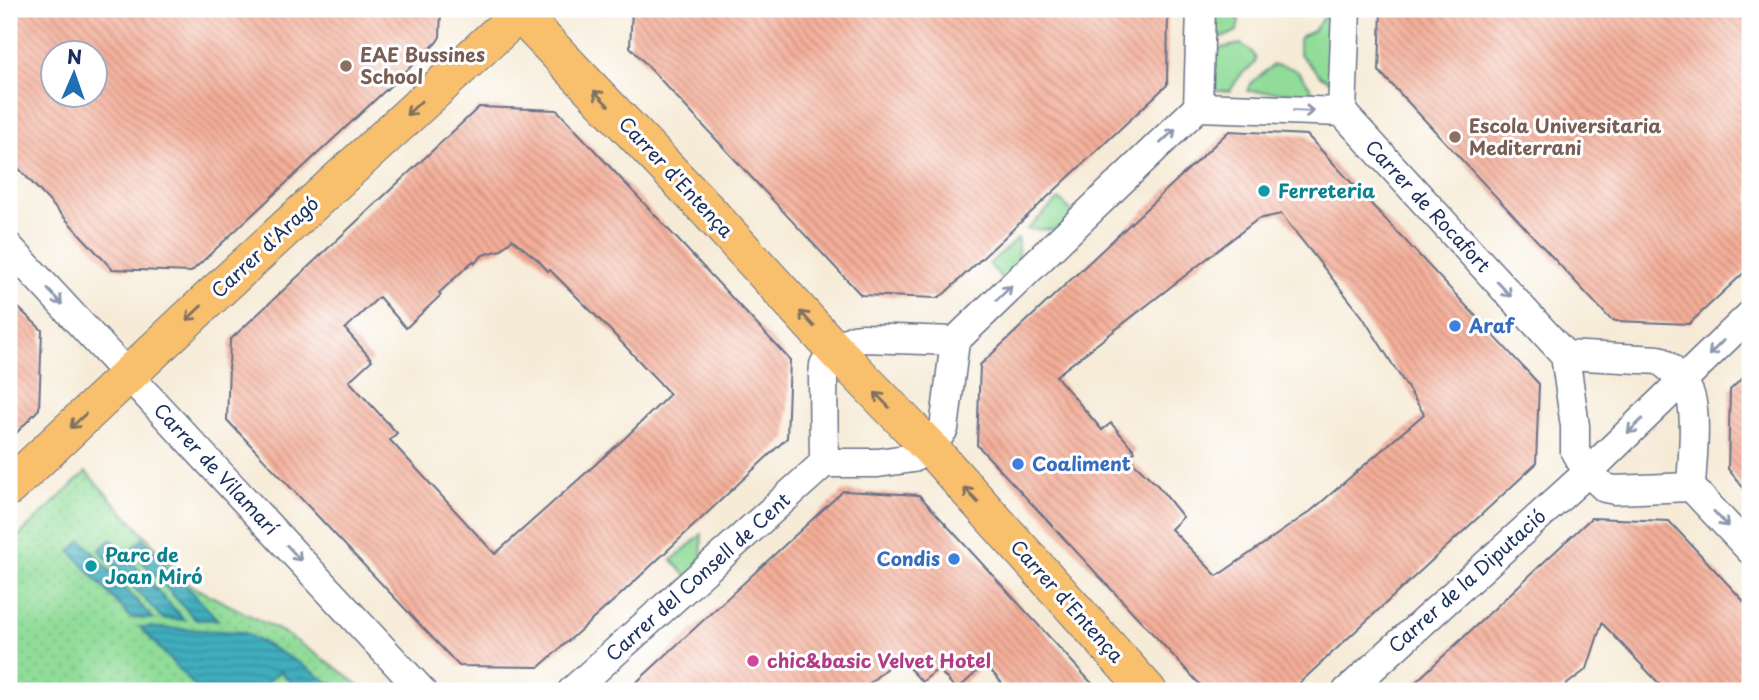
<svg xmlns="http://www.w3.org/2000/svg" width="1759" height="700" font-family="'Playpen Sans',sans-serif">
  <style>
    .green { fill: #90dc98; stroke: #56867b; stroke-width: 2 }
    .park { fill: url(#park-dots); stroke: #56867b; stroke-width: 2 }
    .water { fill: url(#water-rules); stroke: #2e6e8e; stroke-width: 2 }
    .building { fill: url(#building-back-hatch); fill-rule: evenodd }
    .lines { fill: none; stroke-linecap: round; stroke-linejoin: round }
    .minor-casing { stroke: #687188; stroke-width: 31 }
    .major-casing { stroke: #687188; stroke-width: 39 }
    .minor { stroke: #fff; stroke-width: 28 }
    .major { stroke: #f8bf6c; stroke-width: 37 }
    .oneway { stroke: #7e7064 }
    .oneway2 { stroke: #8d97ae }
    .education-dot { fill: #8d6e63; stroke: #fff; stroke-width: 2.5 }
    .culture-dot { fill: #0f9aa8; stroke: #fff; stroke-width: 2.5 }
    .shop-dot { fill: #3f7fe0; stroke: #fff; stroke-width: 2.5 }
    .hotel-dot { fill: #d1479c; stroke: #fff; stroke-width: 2.5 }
    .labels { text-anchor: middle; stroke-width: 6; stroke-linejoin: round; paint-order: stroke }
    .education-label { font-size: 19px; font-weight: bold; fill: #785e54; stroke: #fff; text-anchor: start }
    .street-label { font-size: 19px; fill: #1b2f5e; stroke: #fff }
    .culture-label { font-size: 19px; font-weight: bold; fill: #0d838f; stroke: #fff; text-anchor: start }
    .shop-label { font-size: 19px; font-weight: bold; fill: #366cbe; stroke: #fff; text-anchor: start }
    .hotel-label { font-size: 19px; font-weight: bold; fill: #b23c85; stroke: #fff; text-anchor: start }
  </style>
  <defs>
    <pattern id="park-dots" width="8" height="8" patternUnits="userSpaceOnUse" patternTransform="scale(1.75)"><rect width="8" height="8" fill="#90dc98"/><path d="M2 2h.1M6 6h.1" fill="none" stroke="#7cbd85" stroke-width="1.8" stroke-linecap="round"/></pattern>
    <pattern id="water-rules" width="6" height="5" patternUnits="userSpaceOnUse" patternTransform="scale(1.75)"><rect width="6" height="5" fill="#41aebe"/><path d="M0 2.5h6" fill="none" stroke="#368e9e"/></pattern>
    <pattern id="building-back-hatch" width="6" height="6" patternUnits="userSpaceOnUse" patternTransform="scale(1.75)"><rect width="6" height="6" fill="#f4ae98"/><path d="M-1 5l2 2M0 0l6 6M5-1l2 2" fill="none" stroke="#c58e7f"/></pattern>
  </defs>
  <rect width="100%" height="100%" fill="#fff"/>
  <filter id="ink" filterUnits="userSpaceOnUse"><feTurbulence type="fractalNoise" baseFrequency=".0143" numOctaves="2"/><feDisplacementMap in="SourceGraphic" scale="14" xChannelSelector="R" yChannelSelector="G"/><feConvolveMatrix kernelMatrix="1 2 1 2 8 2 1 2 1" color-interpolation-filters="sRGB"/></filter>
  <filter id="wash" filterUnits="userSpaceOnUse"><feTurbulence type="fractalNoise" baseFrequency=".00686" numOctaves="4" result="noise"/><feDisplacementMap in="SourceGraphic" scale="28" xChannelSelector="R" yChannelSelector="G"/><feGaussianBlur stdDeviation="1.57" result="paint"/><feColorMatrix in="noise" values="0 0 0 0 0 0 0 0 0 0 0 0 0 0 0 0 0 1.4 0 .05"/><feComposite in="paint" operator="in"/></filter>
  <g filter="url(#wash)">
    <rect width="100%" height="100%" fill="#f6ebd7"/>
    <g class="green">
      <polygon points="1212,9 1233,9 1239,20 1237,31 1227,36 1211,39"/>
      <polygon points="1334,10 1331,82 1320,76 1299,53 1299,40 1301,36 1313,31 1328,12"/>
      <path d="M1241,44C1248,48 1261,57 1253,65C1251,68 1247,69 1244,72C1238,77 1234,85 1230,91L1209,90L1211,56L1221,48Z"/>
      <path d="M1273,65C1297,65 1303,75 1314,94L1247,91L1250,84Z"/>
      <polygon points="1059,199 1077,216 1061,230 1027,229"/>
      <polygon points="1018,238 1018,271 1005,282 989,264"/>
      <polygon points="702,534 701,566 688,578 672,560"/>
    </g>
    <polygon class="park" points="86,472 193,587 283,632 335,667 367,691 9,691 9,545"/>
    <g class="water">
      <polygon points="111,539 184,620 163,619 99,550"/>
      <polygon points="143,539 218,620 196,620 131,550"/>
      <polygon points="82,540 153,619 131,618 70,551"/>
      <polygon points="140,627 243,632 303,665 341,691 299,691 280,671 258,691 199,691"/>
    </g>
    <g id="blocks">
      <g class="building">
        <path d="M9,9H441L440,37L436,43L191,272L112,269L9,158ZM52,52H94V94H52Z"/>
        <polygon points="632,9 1168,9 1167,85 944,294 937,298 861,295 630,47"/>
        <polygon points="1381,9 1750,9 1750,267 1689,324 1616,321 1610,319 1379,71"/>
        <path d="M479,107L557,110L790,360L787,438L619,596L539,667L459,666L227,420L230,340ZM512,239L538,260L548,271L550,270L610,330L670,394L625,438L495,554L390,440L397,433L349,381L372,360L345,329L379,297L406,328L441,295L439,293L473,261L475,263L483,255L501,250Z"/>
        <path d="M1229,131L1307,135L1539,384L1536,464L1291,691H1206L977,445L980,365ZM1281,214L1362,316L1424,414L1311,511L1217,576L1171,529L1183,517L1158,486L1129,458L1135,451L1111,423L1102,430L1056,376L1258,219Z"/>
        <polygon points="9,299 42,330 39,409 9,441"/>
        <polygon points="1750,371 1750,496 1728,469 1730,390"/>
        <polygon points="843,491 919,495 1099,691 1009,691 985,664 957,690 938,669 922,682 899,657 861,691 627,691"/>
        <polygon points="1591,518 1669,521 1698,552 1750,608 1750,691 1666,691 1602,623 1587,669 1558,691 1406,691"/>
      </g>
    </g>
  </g>
  <g filter="url(#ink)">
    <use href="#blocks" fill-opacity="0" stroke="#687188" stroke-width="2"/>
    <g class="lines">
      <defs>
        <g id="minor">
          <polyline points="1198,107 1342,112 1565,355 1575,426 1575,452 1588,472 1605,488 1615,490 1691,487"/>
          <polyline points="1342,112 1346,9"/>
          <polyline points="9,247 422,691"/>
          <path d="M1565,355L1659,360C1672,369 1687,382 1691,398C1697,421 1692,463 1691,487L1750,550"/>
          <polyline points="824,463 823,377 824,365 833,348 854,339 862,338 955,341"/>
          <polyline points="572,691 824,463 878,463 913,458 930,448 944,429 955,341 1198,107 1201,9"/>
          <polyline points="1347,691 1588,472 1750,315"/>
        </g>
        <g id="major">
          <polyline points="515,9 708,211 833,348 930,448 1148,691"/>
          <polyline points="9,487 211,297 524,9"/>
        </g>
      </defs>
      <use href="#minor" class="minor-casing"/>
      <use href="#major" class="major-casing"/>
      <use href="#minor" class="minor"/>
      <use href="#major" class="major"/>
    </g>
    <defs><path id="oneway-shaft" d="M-6 0H5M1.5-3L5.5 0L1.5 3" fill="none" stroke-width="1.6" stroke-linecap="round" stroke-linejoin="round" transform="scale(1.75)"/></defs>
    <g class="oneway">
      <use href="#oneway-shaft" transform="translate(601 98) rotate(-134)"/>
      <use href="#oneway-shaft" transform="translate(414 108) rotate(137)"/>
      <use href="#oneway-shaft" transform="translate(194 313) rotate(137)"/>
      <use href="#oneway-shaft" transform="translate(807 319) rotate(-132)"/>
      <use href="#oneway-shaft" transform="translate(882 400) rotate(-134)"/>
      <use href="#oneway-shaft" transform="translate(78 421) rotate(137)"/>
      <use href="#oneway-shaft" transform="translate(971 495) rotate(-132)"/>
    </g>
    <g class="oneway2">
      <use href="#oneway-shaft" transform="translate(1304 111) rotate(2)"/>
      <use href="#oneway-shaft" transform="translate(1168 136) rotate(-44)"/>
      <use href="#oneway-shaft" transform="translate(1504 289) rotate(47)"/>
      <use href="#oneway-shaft" transform="translate(1004 293) rotate(-44)"/>
      <use href="#oneway-shaft" transform="translate(55 297) rotate(47)"/>
      <use href="#oneway-shaft" transform="translate(1716 348) rotate(134)"/>
      <use href="#oneway-shaft" transform="translate(1635 426) rotate(136)"/>
      <use href="#oneway-shaft" transform="translate(1721 519) rotate(47)"/>
      <use href="#oneway-shaft" transform="translate(294 553) rotate(47)"/>
    </g>
  </g>
  <g class="education-dot">
    <circle cx="346" cy="66" r="7"/>
    <circle cx="1455" cy="137" r="7"/>
  </g>
  <g class="culture-dot">
    <circle cx="1264" cy="191" r="7"/>
    <circle cx="91" cy="566" r="7"/>
  </g>
  <g class="shop-dot">
    <circle cx="1455" cy="326" r="7"/>
    <circle cx="1018" cy="464" r="7"/>
    <circle cx="954" cy="559" r="7"/>
  </g>
  <circle class="hotel-dot" cx="753" cy="661" r="7"/>
  <g class="labels">
    <g class="education-label">
      <text x="360" y="62">EAE Bussines<tspan x="360" dy="22">School</tspan></text>
      <text x="1469" y="133">Escola Universitaria<tspan x="1469" dy="22">Mediterrani</tspan></text>
    </g>
    <g class="street-label">
      <text transform="translate(676 177) rotate(47)" y="7">Carrer d'Entença</text>
      <text transform="translate(1428 206) rotate(47)" y="7">Carrer de Rocafort</text>
      <text transform="translate(265 247) rotate(-43)" y="7">Carrer d'Aragó</text>
      <text transform="translate(216 469) rotate(47)" y="7">Carrer de Vilamarí</text>
      <text transform="translate(698 577) rotate(-42)" y="7">Carrer del Consell de Cent</text>
      <text transform="translate(1467 581) rotate(-42)" y="7">Carrer de la Diputació</text>
      <text transform="translate(1067 601) rotate(48)" y="7">Carrer d'Entença</text>
    </g>
    <g class="culture-label">
      <text x="1278" y="198">Ferreteria</text>
      <text x="105" y="562">Parc de<tspan x="105" dy="22">Joan Miró</tspan></text>
    </g>
    <g class="shop-label">
      <text x="1469" y="333">Araf</text>
      <text x="1032" y="471">Coaliment</text>
      <text x="940" y="566" text-anchor="end">Condis</text>
    </g>
    <g class="hotel-label">
      <text x="767" y="668">chic&amp;basic Velvet Hotel</text>
    </g>
  </g>
  <rect width="1759" height="700" fill="none" stroke="#fff" stroke-width="35"/>
  <g transform="translate(74 74) rotate(2)"><circle r="33" fill="#ffffff" stroke="#a4acbf" stroke-width="2"/>
  <path d="M0-5L12 26L0 18L-12 26Z" fill="#1f6fb2"/>
  <text y="-10" font-size="19" font-weight="bold" text-anchor="middle" fill="#1b2f5e">N</text>
  </g>
</svg>
